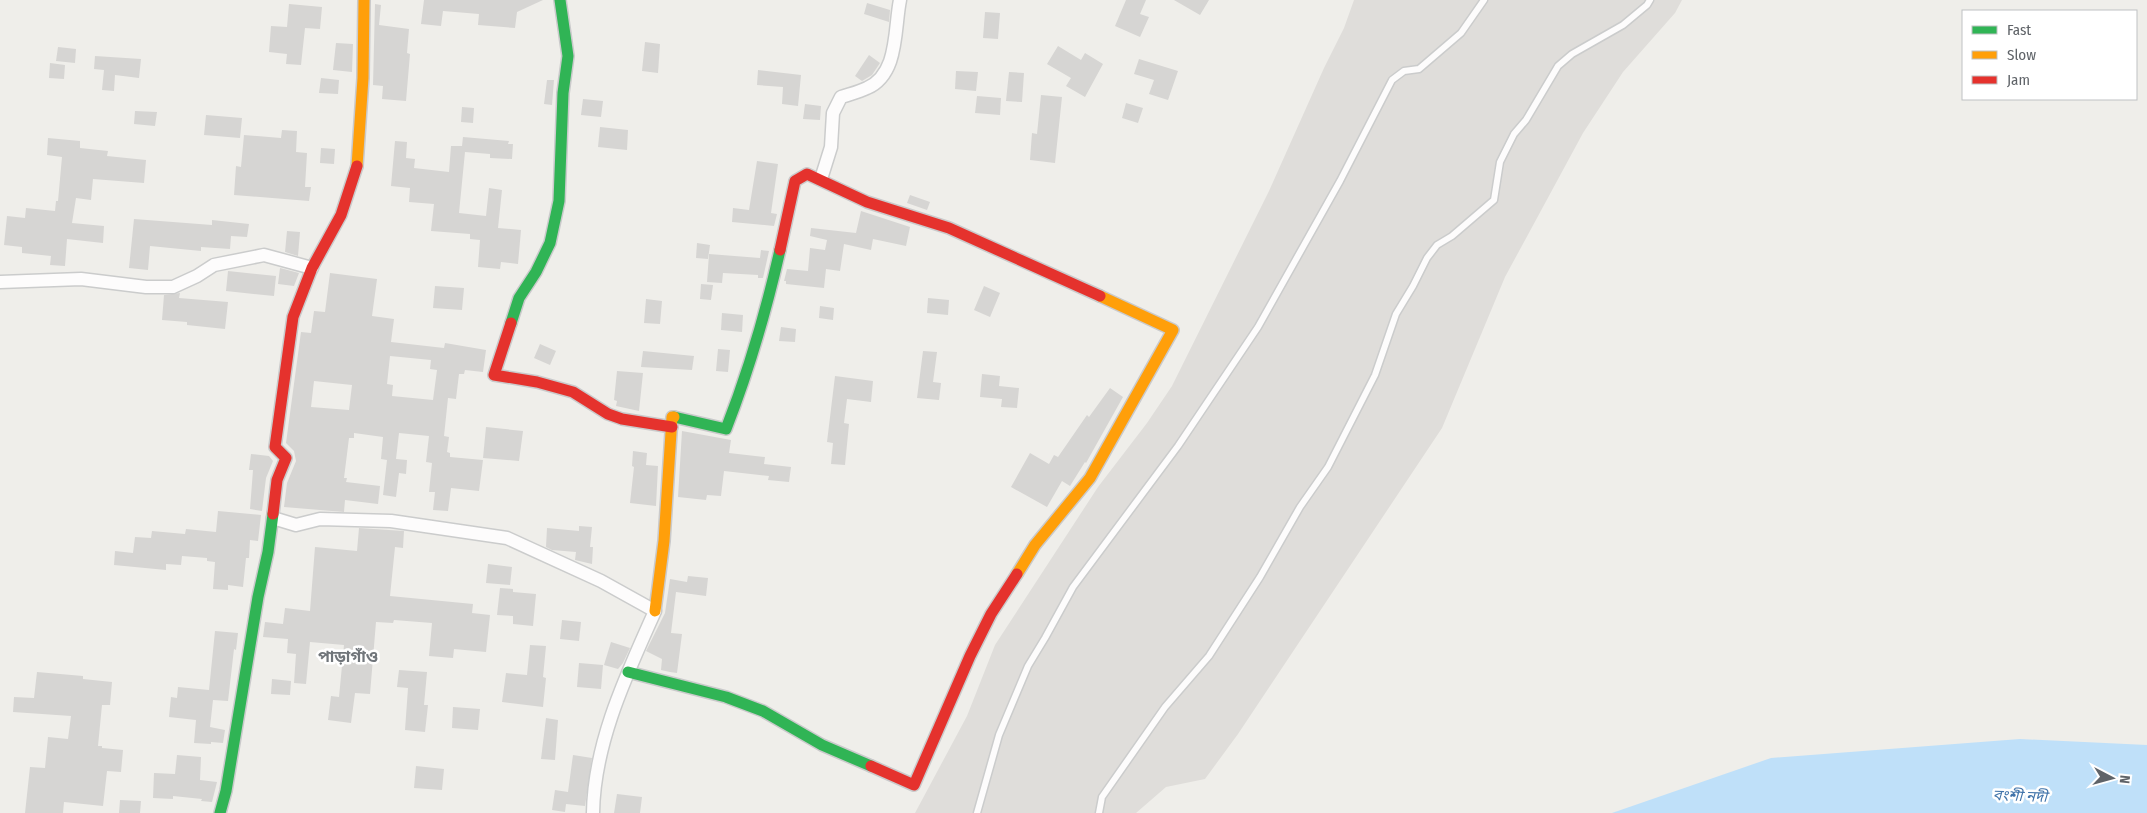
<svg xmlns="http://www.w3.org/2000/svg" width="2147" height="813" font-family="'Fira Sans Condensed','Noto Sans Bengali',sans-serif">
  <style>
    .industrial { fill: #dfddda }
    .water { fill: #bfe0f9 }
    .building { fill: #d6d5d3; fill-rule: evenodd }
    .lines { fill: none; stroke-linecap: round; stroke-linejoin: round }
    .lane-casing { stroke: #cbcccc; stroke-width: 9 }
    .street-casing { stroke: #cbcccc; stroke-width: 15 }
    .fast-casing { stroke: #cacacb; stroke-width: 14 }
    .slow-casing { stroke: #cacacb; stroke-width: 14 }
    .jam-casing { stroke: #cacacb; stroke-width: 14 }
    .lane { stroke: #fdfcfc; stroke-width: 6 }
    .street { stroke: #fdfcfc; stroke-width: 12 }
    .fast { stroke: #30b455; stroke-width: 11 }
    .slow { stroke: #ff9f0a; stroke-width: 11 }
    .jam { stroke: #e5322d; stroke-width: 11 }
    .labels { text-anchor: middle; stroke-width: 5; stroke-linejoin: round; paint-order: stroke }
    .water-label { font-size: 15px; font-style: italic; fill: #4174aa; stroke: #fff }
    .quarter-label { font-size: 16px; font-weight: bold; fill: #70757a; stroke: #fff }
  </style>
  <rect width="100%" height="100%" fill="#efeeea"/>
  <polygon class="industrial" points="1354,0 1682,0 1675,13 1623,72 1583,133 1505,277 1442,428 1238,734 1205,779 1166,787 1136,813 915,813 967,716 995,645 1098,487 1147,423 1172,386 1269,191 1324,68 1344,28"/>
  <polygon class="water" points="2020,739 2147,745 2147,813 1612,813 1771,758"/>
  <g class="building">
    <polygon points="424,0 543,0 517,12 515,28 478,25 479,14 443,11 441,26 421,24"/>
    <polygon points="1126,0 1146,0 1140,14 1149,17 1140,37 1115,26"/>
    <polygon points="1174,0 1209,0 1200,15"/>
    <polygon points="867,3 890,10 889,22 864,14"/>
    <polygon points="289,4 322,7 320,29 305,28 301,65 286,64 287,54 269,52 271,26 287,27"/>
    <polygon points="375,4 381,5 379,25 409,29 407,53 410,54 406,101 382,99 383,86 373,85"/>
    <polygon points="985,12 1000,13 998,39 983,38"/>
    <polygon points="645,42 660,44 658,73 642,71"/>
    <polygon points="336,43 353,44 352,72 333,70"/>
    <polygon points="1058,46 1081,60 1085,53 1103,64 1085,97 1066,86 1071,78 1047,64"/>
    <polygon points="58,47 76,49 75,63 56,61"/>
    <polygon points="869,55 880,63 872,75 862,81 855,76"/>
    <polygon points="95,56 141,59 139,78 115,75 114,91 102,90 104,70 94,69"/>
    <polygon points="1139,59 1178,71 1168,100 1149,94 1154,80 1134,74"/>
    <polygon points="50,63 65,65 64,79 49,78"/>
    <polygon points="758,70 801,75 798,106 782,104 783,87 757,85"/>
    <polygon points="956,71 978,72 976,91 955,89"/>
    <polygon points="1009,72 1024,73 1022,102 1006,101"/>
    <polygon points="321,78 339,80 338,94 319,93"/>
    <polygon points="547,80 554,80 552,105 544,104"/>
    <polygon points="1041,95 1062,97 1055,163 1030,160 1032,133 1037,134"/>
    <polygon points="977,96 1001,98 1000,115 975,113"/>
    <polygon points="583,99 603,101 601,117 581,115"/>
    <polygon points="1126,103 1143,108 1138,123 1122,118"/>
    <polygon points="805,104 821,106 820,120 803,119"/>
    <polygon points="462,107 474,108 473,123 461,122"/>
    <polygon points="135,111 157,112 155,126 134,124"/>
    <polygon points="206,115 242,118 240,138 204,135"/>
    <polygon points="600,127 628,130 627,150 598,147"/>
    <polygon points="282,130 297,131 296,152 307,153 305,187 311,187 309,201 234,195 236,166 241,167 244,135 281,138"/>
    <polygon points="463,137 509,141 508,144 513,144 512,159 490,158 490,154 465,152 459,213 486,216 489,188 502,190 498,228 521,230 518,264 501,262 500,269 478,267 480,240 470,239 470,234 431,231 434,204 409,202 410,188 391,186 395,141 407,142 406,158 415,159 414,168 449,172 451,146 462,146"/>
    <polygon points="48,138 80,141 80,148 108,151 107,156 146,160 144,183 93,179 91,200 76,198 72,223 104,226 103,243 67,239 65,266 50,265 51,256 22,253 22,247 4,245 7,216 25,218 26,208 55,211 56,201 58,201 62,157 47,155"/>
    <polygon points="321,148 335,149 334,164 320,163"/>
    <polygon points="757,161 778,164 771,213 777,214 774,226 732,222 733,208 749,210"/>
    <polygon points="910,195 930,202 927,210 907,203"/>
    <polygon points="861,211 910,227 906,246 873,239 871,250 844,244 840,271 826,269 824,288 786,284 786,281 784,281 787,269 808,271 810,248 825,250 827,240 810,236 811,228 856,233"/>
    <polygon points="134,219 212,225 212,220 249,224 247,237 231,236 230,249 201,247 201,251 150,246 148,270 129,268"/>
    <polygon points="287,231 300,232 298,256 285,252"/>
    <polygon points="697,243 710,245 708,259 696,258"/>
    <polygon points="761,250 769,251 763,278 758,278 758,275 723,273 722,283 707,282 709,254 760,258"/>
    <polygon points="280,268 299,273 294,286 278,284"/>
    <polygon points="228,271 276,276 274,296 226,291"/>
    <path d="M330,273L377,279L372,316L394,319L391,342L444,348L445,343L486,350L483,372L465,370L464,374H459L456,399L448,398L444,436L449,437L447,452L450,453V457L483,460L479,491L451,488L448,511L433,510L435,492H429L432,463L426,462L429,436L399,433L396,459L407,460L406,474L399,473L396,497L383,495L387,460L381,459L383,437L354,433V438H349L344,478H347L346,482L380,486L378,504L345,500L344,512L284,507L287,483L296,461L294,451L286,443L301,332L311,333L314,311L325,312ZM390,356L431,360L430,369L437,370L433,400L392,396L393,385L387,384ZM314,381L352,385L349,410L311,407Z"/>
    <polygon points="701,284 713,285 711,300 700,299"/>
    <polygon points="435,286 464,288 462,310 433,308"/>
    <polygon points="984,286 1000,293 990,317 974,310"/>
    <polygon points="180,293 179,298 228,302 225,329 187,325 187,322 162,320 164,295"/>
    <polygon points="928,298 949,300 948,315 927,313"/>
    <polygon points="646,299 662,301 660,324 644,323"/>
    <polygon points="820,306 834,308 833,320 819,318"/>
    <polygon points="722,313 743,315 742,332 721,330"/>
    <polygon points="781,327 796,329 795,342 779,341"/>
    <polygon points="540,344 556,351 550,365 534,358"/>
    <polygon points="718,349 730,350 728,372 716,371"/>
    <polygon points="643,351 694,356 692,370 641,367"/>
    <polygon points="923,351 937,352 933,382 941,383 939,400 917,398"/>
    <polygon points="617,371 643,373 639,411 616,406 617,401 614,400"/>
    <polygon points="982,374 1000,376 999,386 1019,388 1017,408 1001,407 1002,399 980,397"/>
    <polygon points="835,376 873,381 871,402 847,399 844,423 849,424 845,465 831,464 833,443 827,442"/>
    <polygon points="1110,388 1123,397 1086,463 1085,462 1070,486 1062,481 1047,507 1011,487 1030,453 1049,464 1054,455 1058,457 1087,415 1089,417"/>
    <polygon points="486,427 523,431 519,461 483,458"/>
    <polygon points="682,431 731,440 729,453 765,457 764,464 791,467 789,482 768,480 769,476 724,471 721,496 707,495 706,500 678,497"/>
    <polygon points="633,451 647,453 646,465 658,466 656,506 630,503 634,467 632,466"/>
    <polygon points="251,454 269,456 273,461 266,478 262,511 250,509 253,470 249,470"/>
    <polygon points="218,511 261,515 258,541 250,540 249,558 246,558 243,587 228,585 228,590 213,589 215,562 207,561 207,558 182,556 181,565 166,564 166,570 114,565 115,551 133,553 135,537 151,538 152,531 185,534 186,529 216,532"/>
    <polygon points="579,526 592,527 590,547 593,547 592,564 575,560 576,552 552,550 546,547 547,528 579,531"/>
    <polygon points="359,528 404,531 403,548 395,547 390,596 473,604 472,613 490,615 486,652 454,649 453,658 429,656 432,623 394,620 393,623 376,622 370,694 355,693 351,723 328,720 331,696 339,697 344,645 310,642 306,684 294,683 296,654 287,653 288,639 263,637 265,622 283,624 285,608 310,611 315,547 357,551"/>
    <polygon points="488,564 512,567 510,585 486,583"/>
    <polygon points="688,576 708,578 706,596 676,592 671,633 682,634 677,673 670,672 661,670 662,659 646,651 665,613 670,579 687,582"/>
    <polygon points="500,588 513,589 513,592 536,594 533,626 513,624 513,616 497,615"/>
    <polygon points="562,620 581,622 579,641 560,639"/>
    <polygon points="215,631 238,633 236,650 234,649 228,701 213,700 210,727 225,730 223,743 211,742 211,744 194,743 196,720 169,717 171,697 177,698 178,687 209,690"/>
    <polygon points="611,642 630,648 623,663 618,669 604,665"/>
    <polygon points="530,645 546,646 543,677 546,678 543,707 502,702 506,673 527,675"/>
    <polygon points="579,663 603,665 601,689 577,687"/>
    <polygon points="399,670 427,672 424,705 428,705 425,732 405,730 408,688 397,687"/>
    <polygon points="37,672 83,676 83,679 112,682 110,705 102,705 98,746 102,746 102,748 123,750 121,772 107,771 103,806 64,802 63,813 25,813 30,767 45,768 48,737 68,739 71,716 13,712 14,697 34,698"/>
    <polygon points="272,679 291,681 290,695 271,694"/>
    <polygon points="453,707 480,709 478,730 452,728"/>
    <polygon points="546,718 558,720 555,760 541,759"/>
    <polygon points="177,755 201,757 200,780 217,782 212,802 201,801 202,799 173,796 173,799 153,798 154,773 175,774"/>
    <polygon points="573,755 592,758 585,806 566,804 565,812 552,810 555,790 568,792"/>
    <polygon points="416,766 444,769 442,790 414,788"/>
    <polygon points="617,794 642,797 640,813 614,813"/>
    <polygon points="120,800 141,801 140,813 119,813"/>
  </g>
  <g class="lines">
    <defs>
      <g id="lane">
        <polyline points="977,813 999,735 1028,666 1045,638 1073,587 1178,446 1258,327 1340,181 1392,80 1404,71 1419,69 1461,33 1484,0"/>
        <polyline points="1099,813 1102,797 1165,707 1209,656 1260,577 1300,507 1328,467 1375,375 1396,314 1413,286 1427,258 1437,245 1452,236 1494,200 1500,162 1514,134 1526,120 1558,66 1572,54 1623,25 1647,5 1650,0"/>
      </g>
      <g id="street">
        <path d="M821,179L831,147L833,113L841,97C850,94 859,92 867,88C899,74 894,29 900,0"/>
        <polyline points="0,282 81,279 146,287 173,287 197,276 214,265 264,255 312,268"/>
        <path d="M273,518L296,525L320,519L391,521L507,538L601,581L655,611C627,674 594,742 593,813"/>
      </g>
      <g id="fast">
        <polyline points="511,323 519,298 536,272 550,243 559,201 563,93 568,56 560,0"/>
        <path d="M674,417L726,429C749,370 766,312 780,250"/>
        <polyline points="628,672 726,697 763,711 822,745 871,766"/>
        <polyline points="220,813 226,791 258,597 268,552 273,514"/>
      </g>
      <g id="slow">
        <polyline points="357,166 363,78 364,0"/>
        <polyline points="1017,574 1035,545 1090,478 1173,330 1100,296"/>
        <polyline points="655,611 664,541 672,417 674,417"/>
      </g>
      <g id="jam">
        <polyline points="780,250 795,181 807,174 867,202 949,228 1100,296"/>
        <polyline points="511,323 494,375 537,382 573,392 608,414 622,419 672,427"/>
        <polyline points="273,514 277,480 286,458 275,447 293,317 312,268 341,215 357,166"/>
        <polyline points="871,766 914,785 970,656 991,614 1017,574"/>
      </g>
    </defs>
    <use href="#lane" class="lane-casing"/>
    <use href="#street" class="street-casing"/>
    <use href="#fast" class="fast-casing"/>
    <use href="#slow" class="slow-casing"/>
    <use href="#jam" class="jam-casing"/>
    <use href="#lane" class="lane"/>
    <use href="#street" class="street"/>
    <use href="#fast" class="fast"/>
    <use href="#slow" class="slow"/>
    <use href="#jam" class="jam"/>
  </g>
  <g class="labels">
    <g class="water-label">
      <text transform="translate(2020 796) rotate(2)" y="5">বংশী নদী</text>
    </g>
    <g class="quarter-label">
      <text x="348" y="662">পাড়াগাঁও</text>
    </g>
  </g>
  <rect x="1962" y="10" width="175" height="90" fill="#ffffff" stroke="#bfc1c3"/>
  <rect x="1972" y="26" width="25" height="8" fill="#30b455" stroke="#bfc1c3"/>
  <text x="2007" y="35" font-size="15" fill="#5f6368">Fast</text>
  <rect x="1972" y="51" width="25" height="8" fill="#ff9f0a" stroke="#bfc1c3"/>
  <text x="2007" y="60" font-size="15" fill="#5f6368">Slow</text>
  <rect x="1972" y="76" width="25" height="8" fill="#e5322d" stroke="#bfc1c3"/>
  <text x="2007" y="85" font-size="15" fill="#5f6368">Jam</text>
  <g transform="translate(2112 778) rotate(96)" stroke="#ffffff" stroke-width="4" paint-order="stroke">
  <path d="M0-4L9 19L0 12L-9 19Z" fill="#5f6368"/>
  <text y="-8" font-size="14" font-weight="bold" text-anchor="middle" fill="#5f6368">N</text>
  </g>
</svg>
